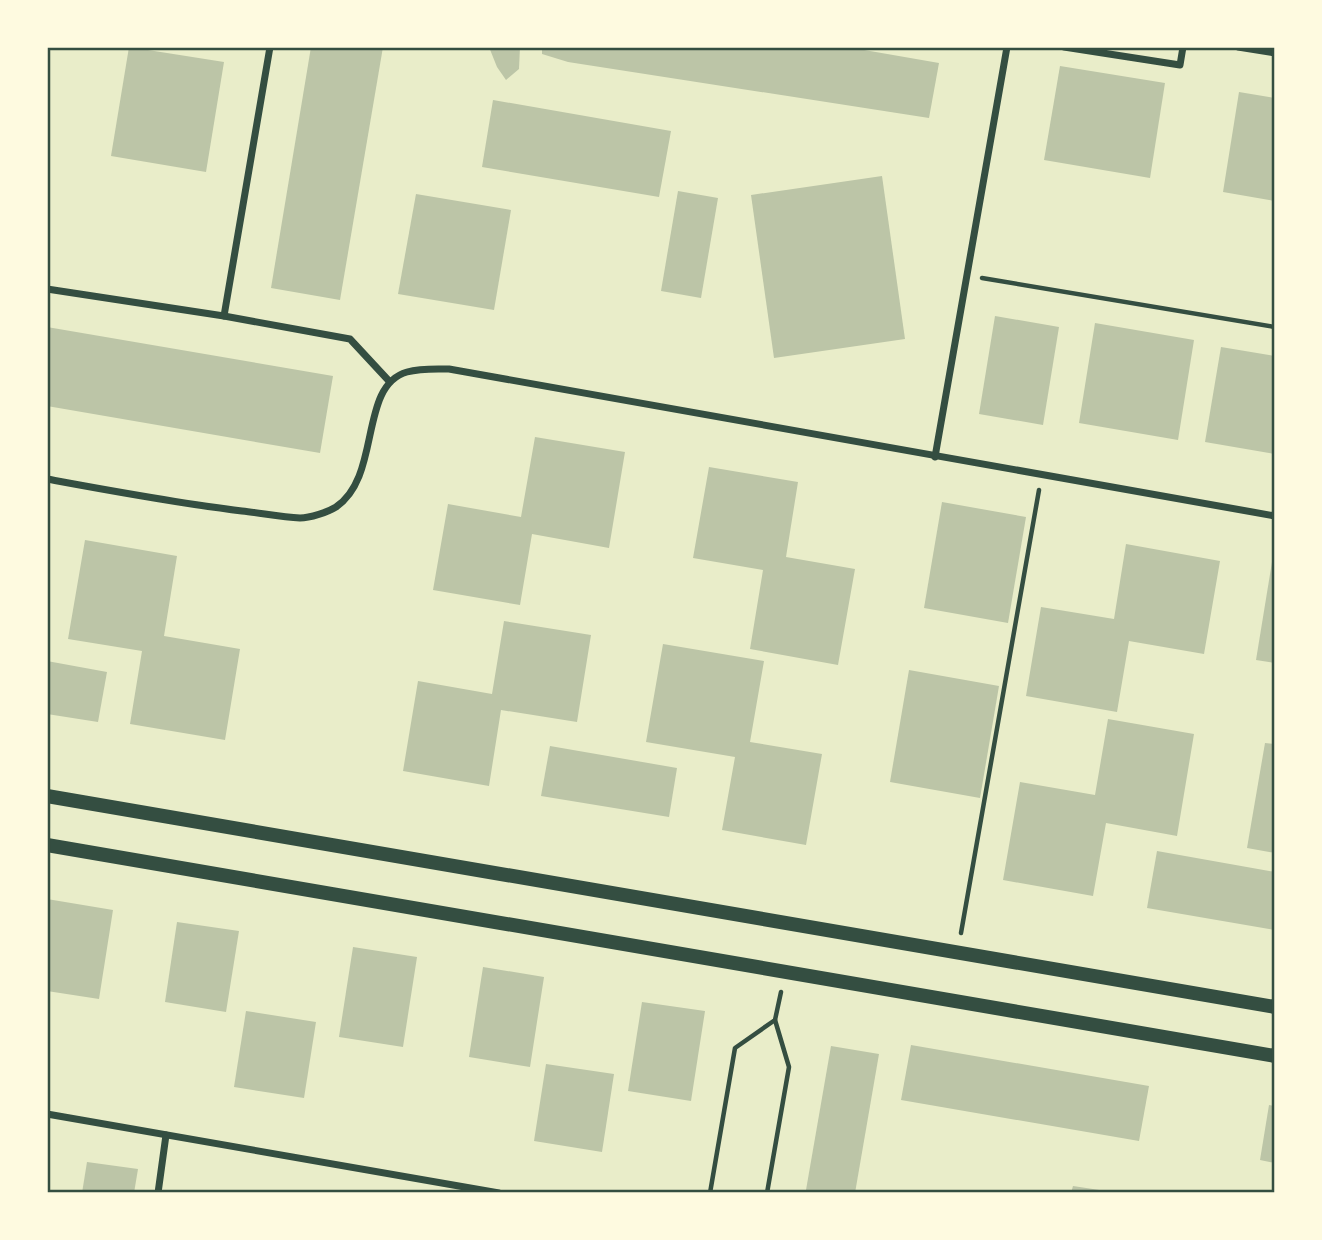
<svg xmlns="http://www.w3.org/2000/svg" width="1322" height="1240" font-family="'Source Serif 4',serif">
  <style>
    .building { fill: #bcc5a7 }
    .lines { fill: none; stroke-linecap: round; stroke-linejoin: round }
    .path { stroke: #344e41; stroke-width: 4.5 }
    .minor { stroke: #344e41; stroke-width: 7 }
    .secondary { stroke: #344e41; stroke-width: 14 }
    .neatline { fill: none; stroke: #344e41; stroke-width: 2.5 }
  </style>
  <rect width="100%" height="100%" fill="#e9edc9"/>
  <g class="building">
    <polygon points="129,47 224,62 206,172 111,156"/>
    <polygon points="311,47 383,47 340,300 271,288"/>
    <polygon points="489,47 520,47 519,69 506,80 497,67"/>
    <polygon points="542,47 847,47 939,63 929,118 568,62 542,54"/>
    <polygon points="1060,66 1165,83 1150,178 1044,160"/>
    <polygon points="1239,92 1275,98 1275,201 1223,192"/>
    <polygon points="493,100 671,131 659,197 482,167"/>
    <polygon points="882,176 905,339 774,358 751,195"/>
    <polygon points="678,191 718,198 701,298 661,291"/>
    <polygon points="416,194 511,210 494,310 398,294"/>
    <polygon points="995,316 1059,327 1043,425 979,414"/>
    <polygon points="1095,323 1194,340 1178,440 1079,423"/>
    <polygon points="47,327 333,376 320,453 47,406"/>
    <polygon points="1221,347 1275,356 1275,454 1205,442"/>
    <polygon points="535,437 625,452 609,548 532,534 520,605 433,590 448,504 521,517"/>
    <polygon points="709,467 798,482 786,557 855,569 838,665 750,649 763,570 693,558"/>
    <polygon points="942,502 1026,517 1008,623 924,608"/>
    <polygon points="85,540 177,556 164,636 240,649 225,740 130,724 142,651 68,639"/>
    <polygon points="1126,544 1220,561 1204,654 1129,641 1117,712 1026,696 1041,607 1114,619"/>
    <polygon points="1272,562 1275,563 1275,663 1256,660"/>
    <polygon points="504,621 591,635 577,722 501,710 489,786 403,771 418,681 492,694"/>
    <polygon points="663,644 764,661 750,742 822,754 806,845 722,830 735,757 646,742"/>
    <polygon points="47,661 107,672 98,722 47,714"/>
    <polygon points="909,670 999,686 980,798 890,782"/>
    <polygon points="1108,719 1194,734 1177,836 1106,823 1093,896 1003,880 1020,782 1095,795"/>
    <polygon points="1265,743 1275,744 1275,853 1247,848"/>
    <polygon points="550,746 677,768 669,817 541,796"/>
    <polygon points="1157,851 1275,872 1275,930 1147,908"/>
    <polygon points="47,899 113,910 99,999 47,991"/>
    <polygon points="177,922 239,931 226,1012 165,1002"/>
    <polygon points="353,947 417,957 403,1047 339,1037"/>
    <polygon points="483,967 544,977 530,1067 469,1057"/>
    <polygon points="642,1002 705,1011 691,1101 628,1091"/>
    <polygon points="246,1011 316,1022 304,1098 234,1087"/>
    <polygon points="911,1045 1149,1086 1139,1141 901,1100"/>
    <polygon points="831,1046 879,1054 855,1193 806,1190"/>
    <polygon points="546,1064 614,1074 602,1152 534,1141"/>
    <polygon points="1269,1105 1275,1106 1275,1163 1260,1160"/>
    <polygon points="87,1162 138,1169 134,1193 82,1193"/>
    <polygon points="1073,1186 1106,1191 1106,1193 1071,1193"/>
  </g>
  <g class="lines">
    <g class="path">
      <polyline points="982,278 1275,327"/>
      <polyline points="961,933 1039,490"/>
      <polyline points="710,1193 735,1048 775,1020 781,992"/>
      <polyline points="767,1193 789,1067 775,1020"/>
    </g>
    <g class="minor">
      <polyline points="1064,47 1180,65 1183,47"/>
      <polyline points="1238,47 1275,53"/>
      <polyline points="47,289 224,316 350,339 389,381"/>
      <polyline points="224,316 270,47"/>
      <polyline points="935,457 1007,47"/>
      <path d="M47,479C112,491 176,503 242,511C261,513 281,517 300,518C310,518 328,512 336,507C382,476 358,386 407,372C421,368 435,369 449,369L1275,516"/>
      <polyline points="47,1114 499,1193"/>
      <polyline points="158,1193 166,1135"/>
    </g>
    <g class="secondary">
      <polyline points="47,796 1275,1007"/>
      <polyline points="47,845 1275,1056"/>
    </g>
  </g>
  <rect width="1322" height="1240" fill="none" stroke="#fefae0" stroke-width="98"/>
  <rect x="49" y="49" width="1224" height="1142" class="neatline"/>
</svg>
